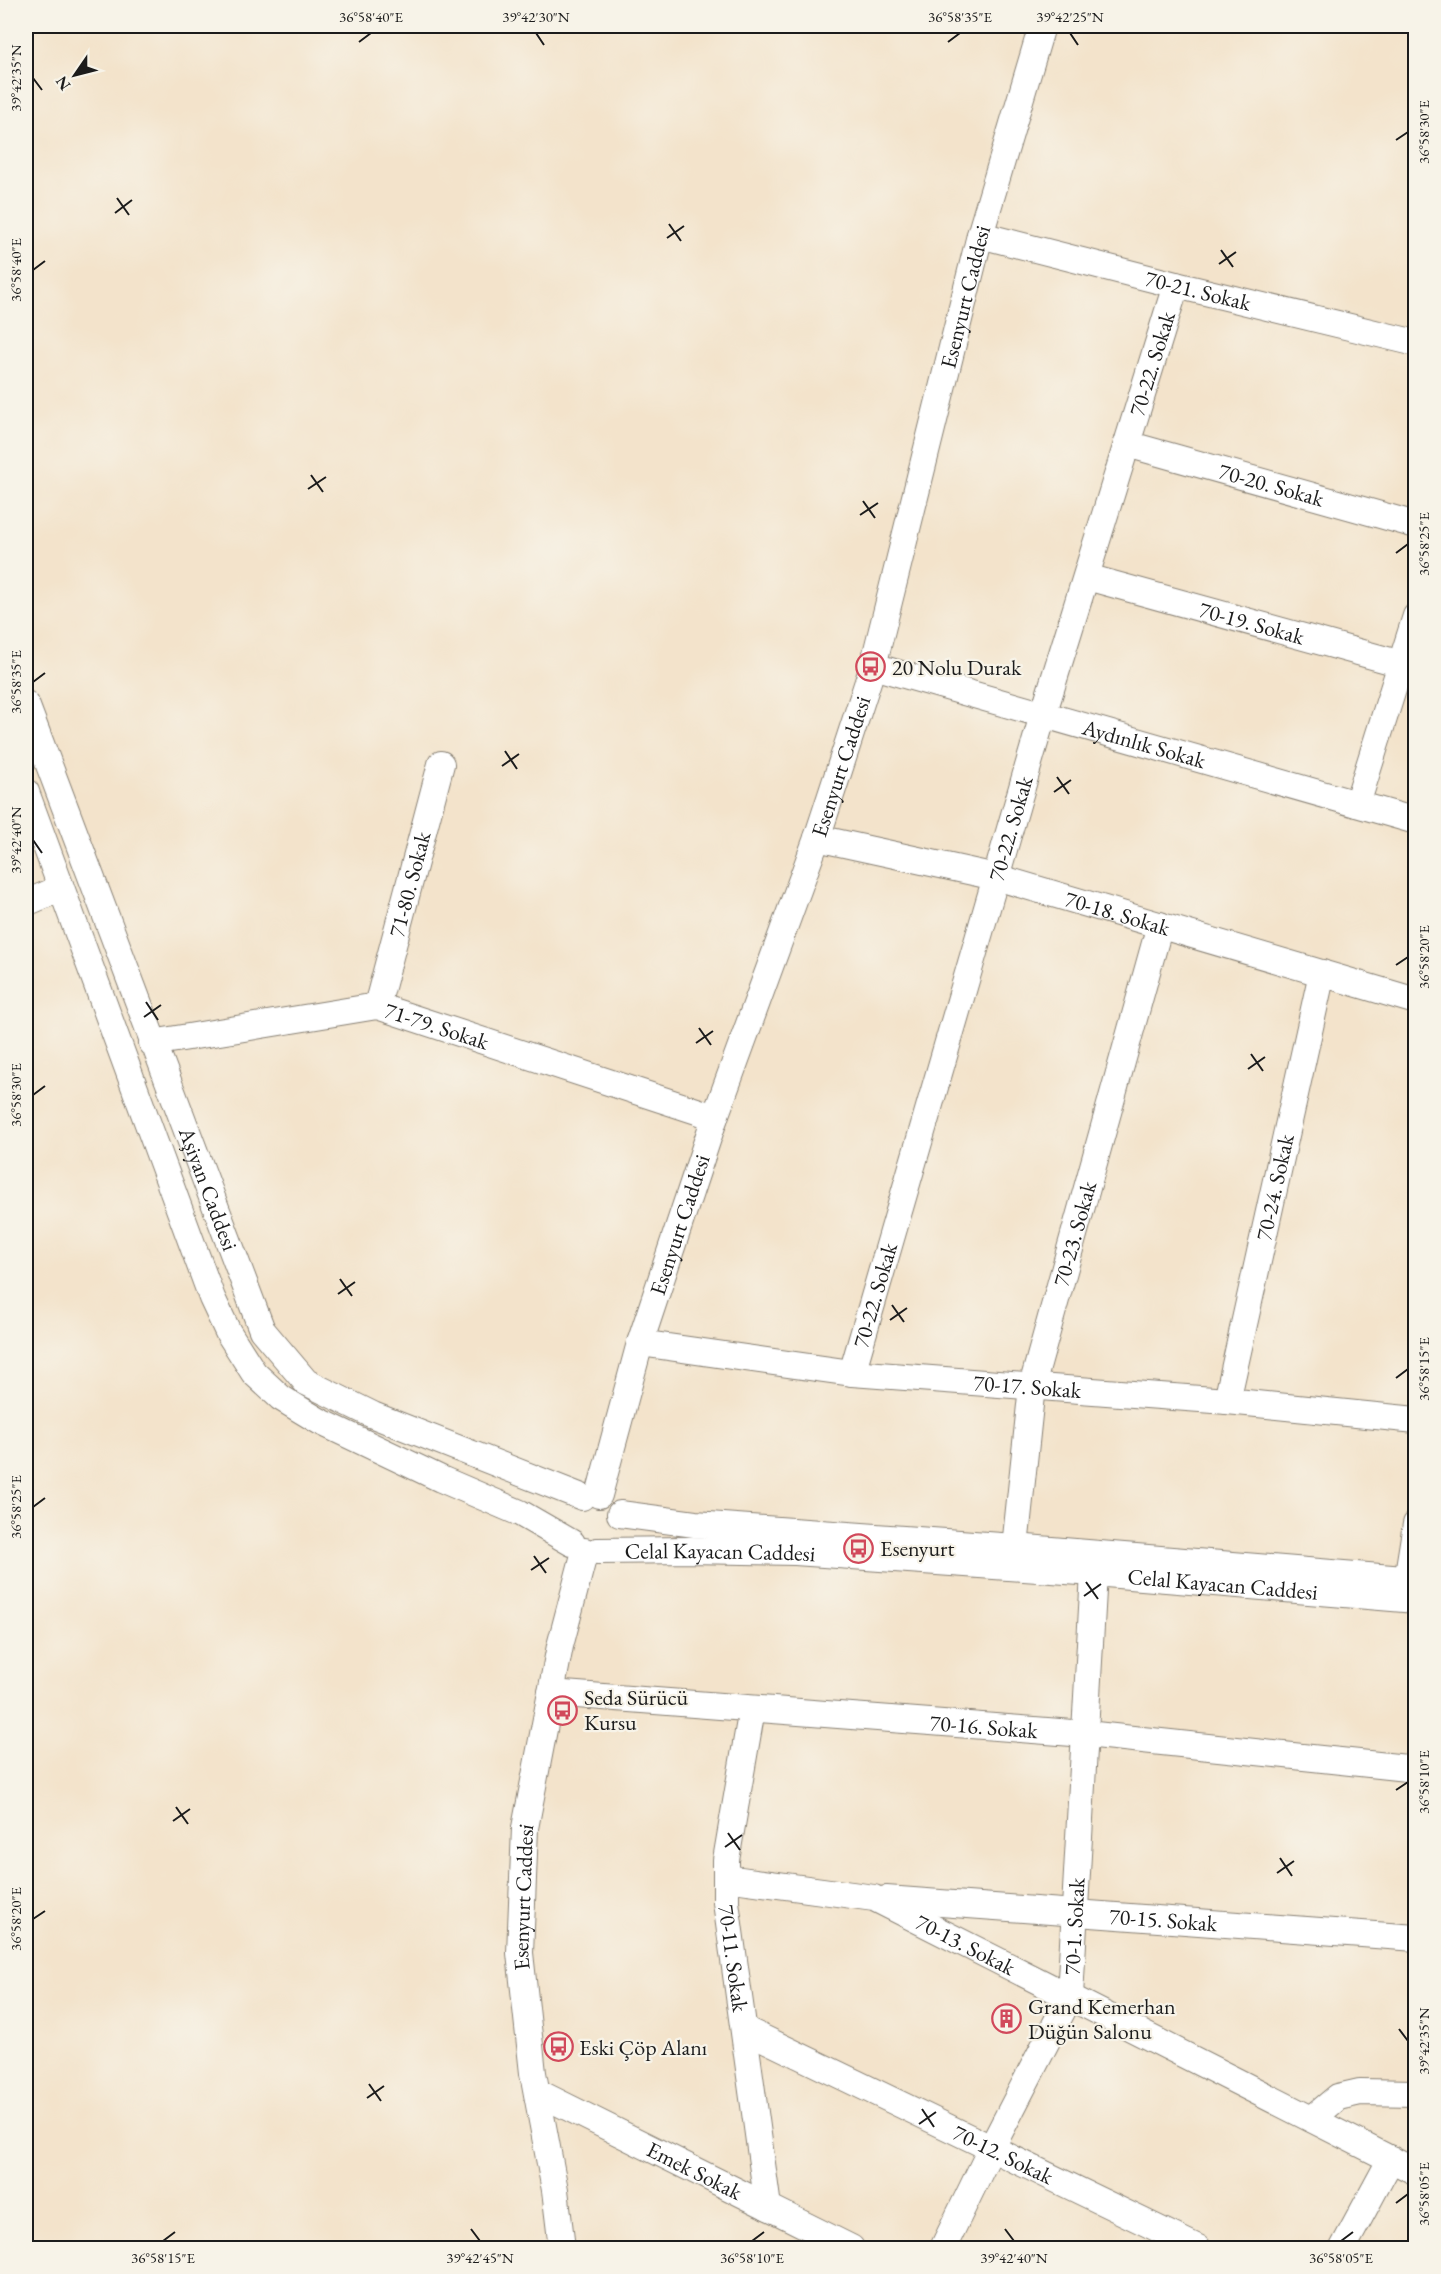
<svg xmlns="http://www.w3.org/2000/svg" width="1441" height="2274" font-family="'EB Garamond',serif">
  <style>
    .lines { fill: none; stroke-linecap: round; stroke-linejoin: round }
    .minor-casing { stroke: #888074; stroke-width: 28 }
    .minor { stroke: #fff; stroke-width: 26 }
    .ticks { fill: none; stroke: #1c1c1c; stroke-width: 2 }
    .labels { text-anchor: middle; stroke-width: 4.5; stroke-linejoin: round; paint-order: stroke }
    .street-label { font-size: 22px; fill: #1c1c1c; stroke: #f7f3e8 }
    .poi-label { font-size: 22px; fill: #1c1c1c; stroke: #f7f3e8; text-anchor: start }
    .neatline { fill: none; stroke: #1c1c1c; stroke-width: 2 }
    .ticks-label { font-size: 15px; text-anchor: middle; fill: #1c1c1c }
  </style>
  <rect width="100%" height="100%" fill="#f7f3e8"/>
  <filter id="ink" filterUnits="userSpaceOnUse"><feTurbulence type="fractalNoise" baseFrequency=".0167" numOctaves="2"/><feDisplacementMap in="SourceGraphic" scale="12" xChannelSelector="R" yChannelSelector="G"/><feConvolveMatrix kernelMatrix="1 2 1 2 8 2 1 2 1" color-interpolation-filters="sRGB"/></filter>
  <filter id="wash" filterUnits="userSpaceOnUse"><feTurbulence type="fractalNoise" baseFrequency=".008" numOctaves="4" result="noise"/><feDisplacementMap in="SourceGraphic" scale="24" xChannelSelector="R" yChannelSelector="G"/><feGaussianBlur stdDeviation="1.35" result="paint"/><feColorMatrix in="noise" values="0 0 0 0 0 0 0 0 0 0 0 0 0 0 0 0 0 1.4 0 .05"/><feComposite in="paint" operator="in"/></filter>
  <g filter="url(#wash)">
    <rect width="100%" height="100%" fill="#f3e3cb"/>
  </g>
  <g filter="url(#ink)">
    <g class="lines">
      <defs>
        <g id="minor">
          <path id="s1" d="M980,235L1176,285L1416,343"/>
          <path id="s2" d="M1127,444L1416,525"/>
          <path id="s3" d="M1087,577L1416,668"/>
          <path id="s4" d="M873,666L1416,821"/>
          <path id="s5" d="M26,704L262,1330L306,1382L373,1415L582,1497"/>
          <polyline points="26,792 212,1298 228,1332 254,1373 281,1398 319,1421 441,1479 520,1513 572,1543"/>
          <polyline points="1357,804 1416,616"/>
          <path id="s6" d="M817,838L996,877L1416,1001"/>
          <polyline points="26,903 61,888"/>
          <path id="s7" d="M377,1006L441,764"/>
          <path id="s8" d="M152,1043L377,1006L715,1117"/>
          <path id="s9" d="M640,1343L852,1373L1227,1401L1416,1420"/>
          <path id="s10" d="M852,1373L1043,715L1176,285"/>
          <path id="s11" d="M1227,1401L1322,973"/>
          <path id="s12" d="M599,1495L640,1343L715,1117L817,838L873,666L980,235L1042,26"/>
          <polyline points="620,1514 695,1524 1015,1547 1416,1580"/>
          <path id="s13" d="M1015,1547L1032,1386L1160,925"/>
          <path id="s14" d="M597,1551L689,1550L795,1552L1094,1573L1416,1600"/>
          <polyline points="1407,1580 1416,1524"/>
          <path id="s15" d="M551,1693L1086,1734L1416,1769"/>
          <path id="s16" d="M752,1709L726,1860V1902L768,2207"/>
          <path id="s17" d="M726,1878L874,1898L1416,2172"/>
          <path id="s18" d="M886,1899L1416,1938"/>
          <path id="s19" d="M744,2029L1198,2248"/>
          <path id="s20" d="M537,2092L851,2248"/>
          <polyline points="1312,2119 1338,2097 1360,2092 1416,2093"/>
          <path id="s21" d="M562,2248L555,2190L533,2073L520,1953L525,1828L560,1646L585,1551"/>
          <path id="s22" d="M943,2248L991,2149L1070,1996L1094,1573"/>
          <polyline points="1343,2248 1391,2159"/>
        </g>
      </defs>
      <use href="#minor" class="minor-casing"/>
      <use href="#minor" class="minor"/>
    </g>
  </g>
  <path class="ticks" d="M536,33L544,45M1070,33L1078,45M359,42L371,33M948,42L960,33M33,78L42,90M1396,140L1408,132M117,198L129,215M115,213L132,200M669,224L681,241M667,238L684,226M1221,250L1233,267M1219,264L1236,252M33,270L45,261M311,475L323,492M308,489L326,477M863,501L875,518M860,515L878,503M1396,553L1408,544M33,682L45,673M505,751L517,769M502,766L519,754M1057,777L1069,794M1054,792L1071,780M33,840L42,853M1396,965L1408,957M146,1002L158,1020M144,1017L161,1005M699,1028L711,1045M696,1043L713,1031M1251,1054L1263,1071M1248,1069L1265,1057M33,1095L45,1086M340,1279L352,1296M338,1294L355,1282M892,1305L904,1322M890,1320L907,1308M1396,1378L1408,1369M33,1507L45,1498M534,1556L546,1573M531,1570L549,1558M1086,1582L1098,1599M1084,1596L1101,1584M1396,1790L1408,1782M176,1807L188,1824M173,1821L190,1809M728,1833L740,1850M725,1847L742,1835M1280,1858L1292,1876M1277,1873L1294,1861M33,1919L45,1911M1399,2029L1408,2041M369,2084L381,2101M367,2098L384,2086M922,2109L934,2127M919,2124L936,2112M1396,2203L1408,2194M471,2229L480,2241M1005,2229L1014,2241M163,2241L175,2232M752,2241L764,2232M1341,2241L1353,2232"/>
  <defs>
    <symbol id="bus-ring" viewBox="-11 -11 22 22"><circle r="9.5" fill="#f7f3e8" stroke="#d1495b" stroke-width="1.5"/><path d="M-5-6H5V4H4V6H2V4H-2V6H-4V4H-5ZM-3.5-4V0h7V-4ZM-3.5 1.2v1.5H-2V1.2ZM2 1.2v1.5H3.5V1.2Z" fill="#d1495b"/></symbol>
    <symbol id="building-ring" viewBox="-11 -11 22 22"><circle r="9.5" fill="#f7f3e8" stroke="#d1495b" stroke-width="1.5"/><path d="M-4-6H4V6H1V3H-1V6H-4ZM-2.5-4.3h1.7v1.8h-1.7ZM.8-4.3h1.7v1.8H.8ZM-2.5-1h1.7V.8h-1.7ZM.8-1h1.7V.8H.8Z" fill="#d1495b"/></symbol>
  </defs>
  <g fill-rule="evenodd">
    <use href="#bus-ring" x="854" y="650" width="33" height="33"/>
    <use href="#bus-ring" x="842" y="1532" width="33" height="33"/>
    <use href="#bus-ring" x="546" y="1694" width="33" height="33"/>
    <use href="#building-ring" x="990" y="2002" width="33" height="33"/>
    <use href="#bus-ring" x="542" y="2030" width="33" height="33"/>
  </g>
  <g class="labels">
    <g class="street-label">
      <text dy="8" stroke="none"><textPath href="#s1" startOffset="225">70-21. Sokak</textPath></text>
      <text dy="8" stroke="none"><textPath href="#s12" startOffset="1254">Esenyurt Caddesi</textPath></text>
      <text dy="8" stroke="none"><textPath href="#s10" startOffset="1053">70-22. Sokak</textPath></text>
      <text dy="8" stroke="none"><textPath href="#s2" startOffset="150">70-20. Sokak</textPath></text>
      <text dy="8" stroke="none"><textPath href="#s3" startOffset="171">70-19. Sokak</textPath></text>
      <text dy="8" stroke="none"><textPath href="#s4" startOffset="282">Aydınlık Sokak</textPath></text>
      <text dy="8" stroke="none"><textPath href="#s12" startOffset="768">Esenyurt Caddesi</textPath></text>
      <text dy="8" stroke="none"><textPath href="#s10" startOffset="567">70-22. Sokak</textPath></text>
      <text dy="8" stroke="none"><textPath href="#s7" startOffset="126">71-80. Sokak</textPath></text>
      <text dy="8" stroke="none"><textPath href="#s6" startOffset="310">70-18. Sokak</textPath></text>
      <text dy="8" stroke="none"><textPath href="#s8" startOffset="291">71-79. Sokak</textPath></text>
      <text dy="8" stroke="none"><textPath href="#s11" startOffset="219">70-24. Sokak</textPath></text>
      <text dy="8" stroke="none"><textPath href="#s5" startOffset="518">Aşiyan Caddesi</textPath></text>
      <text dy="8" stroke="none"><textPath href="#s12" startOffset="282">Esenyurt Caddesi</textPath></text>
      <text dy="8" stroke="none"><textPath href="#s13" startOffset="320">70-23. Sokak</textPath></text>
      <text dy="8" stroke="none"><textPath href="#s10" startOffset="81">70-22. Sokak</textPath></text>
      <text dy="8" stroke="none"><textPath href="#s9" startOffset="390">70-17. Sokak</textPath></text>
      <text dy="8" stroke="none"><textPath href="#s14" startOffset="123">Celal Kayacan Caddesi</textPath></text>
      <text dy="8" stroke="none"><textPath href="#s14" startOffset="627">Celal Kayacan Caddesi</textPath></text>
      <text dy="8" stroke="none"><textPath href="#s15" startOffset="434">70-16. Sokak</textPath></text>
      <text dy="8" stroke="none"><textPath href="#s21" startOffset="354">Esenyurt Caddesi</textPath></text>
      <text dy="8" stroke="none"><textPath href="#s18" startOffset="278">70-15. Sokak</textPath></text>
      <text dy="8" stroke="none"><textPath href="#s22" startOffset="352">70-1. Sokak</textPath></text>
      <text dy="8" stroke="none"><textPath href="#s17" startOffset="252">70-13. Sokak</textPath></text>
      <text dy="8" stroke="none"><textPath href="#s16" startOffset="252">70-11. Sokak</textPath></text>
      <text dy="8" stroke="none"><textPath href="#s19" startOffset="288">70-12. Sokak</textPath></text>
      <text dy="8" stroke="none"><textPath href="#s20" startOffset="176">Emek Sokak</textPath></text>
    </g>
    <g class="poi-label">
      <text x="892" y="675">20 Nolu Durak</text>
      <text x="880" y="1556">Esenyurt</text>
      <text x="584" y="1705">Seda Sürücü<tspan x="584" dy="25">Kursu</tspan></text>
      <text x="1028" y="2014">Grand Kemerhan<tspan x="1028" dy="25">Düğün Salonu</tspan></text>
      <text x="579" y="2055">Eski Çöp Alanı</text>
    </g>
  </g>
  <rect width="1441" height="2274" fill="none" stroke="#f7f3e8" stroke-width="66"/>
  <g transform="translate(75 75) rotate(235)" stroke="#f7f3e8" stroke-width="4.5" paint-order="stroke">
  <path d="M0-4.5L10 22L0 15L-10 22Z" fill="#1c1c1c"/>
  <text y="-9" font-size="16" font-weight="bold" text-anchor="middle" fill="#1c1c1c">N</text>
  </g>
  <rect x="33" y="33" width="1375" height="2208" class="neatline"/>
  <g class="ticks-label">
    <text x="371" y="22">36°58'40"E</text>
    <text x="536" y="22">39°42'30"N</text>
    <text x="960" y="22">36°58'35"E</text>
    <text x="1070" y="22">39°42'25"N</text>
    <text transform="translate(16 78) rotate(-90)" y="5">39°42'35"N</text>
    <text transform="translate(1424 132) rotate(-90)" y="5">36°58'30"E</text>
    <text transform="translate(16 270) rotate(-90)" y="5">36°58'40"E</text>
    <text transform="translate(1424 544) rotate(-90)" y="5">36°58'25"E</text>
    <text transform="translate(16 682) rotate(-90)" y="5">36°58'35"E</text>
    <text transform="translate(16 840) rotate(-90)" y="5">39°42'40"N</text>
    <text transform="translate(1424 957) rotate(-90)" y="5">36°58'20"E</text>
    <text transform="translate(16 1095) rotate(-90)" y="5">36°58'30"E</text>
    <text transform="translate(1424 1369) rotate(-90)" y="5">36°58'15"E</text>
    <text transform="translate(16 1507) rotate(-90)" y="5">36°58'25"E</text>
    <text transform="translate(1424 1782) rotate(-90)" y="5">36°58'10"E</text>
    <text transform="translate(16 1919) rotate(-90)" y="5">36°58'20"E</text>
    <text transform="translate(1424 2041) rotate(-90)" y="5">39°42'35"N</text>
    <text transform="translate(1424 2194) rotate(-90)" y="5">36°58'05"E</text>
    <text x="163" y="2263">36°58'15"E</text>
    <text x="480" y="2263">39°42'45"N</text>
    <text x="752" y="2263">36°58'10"E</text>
    <text x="1014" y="2263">39°42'40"N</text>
    <text x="1341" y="2263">36°58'05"E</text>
  </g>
</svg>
